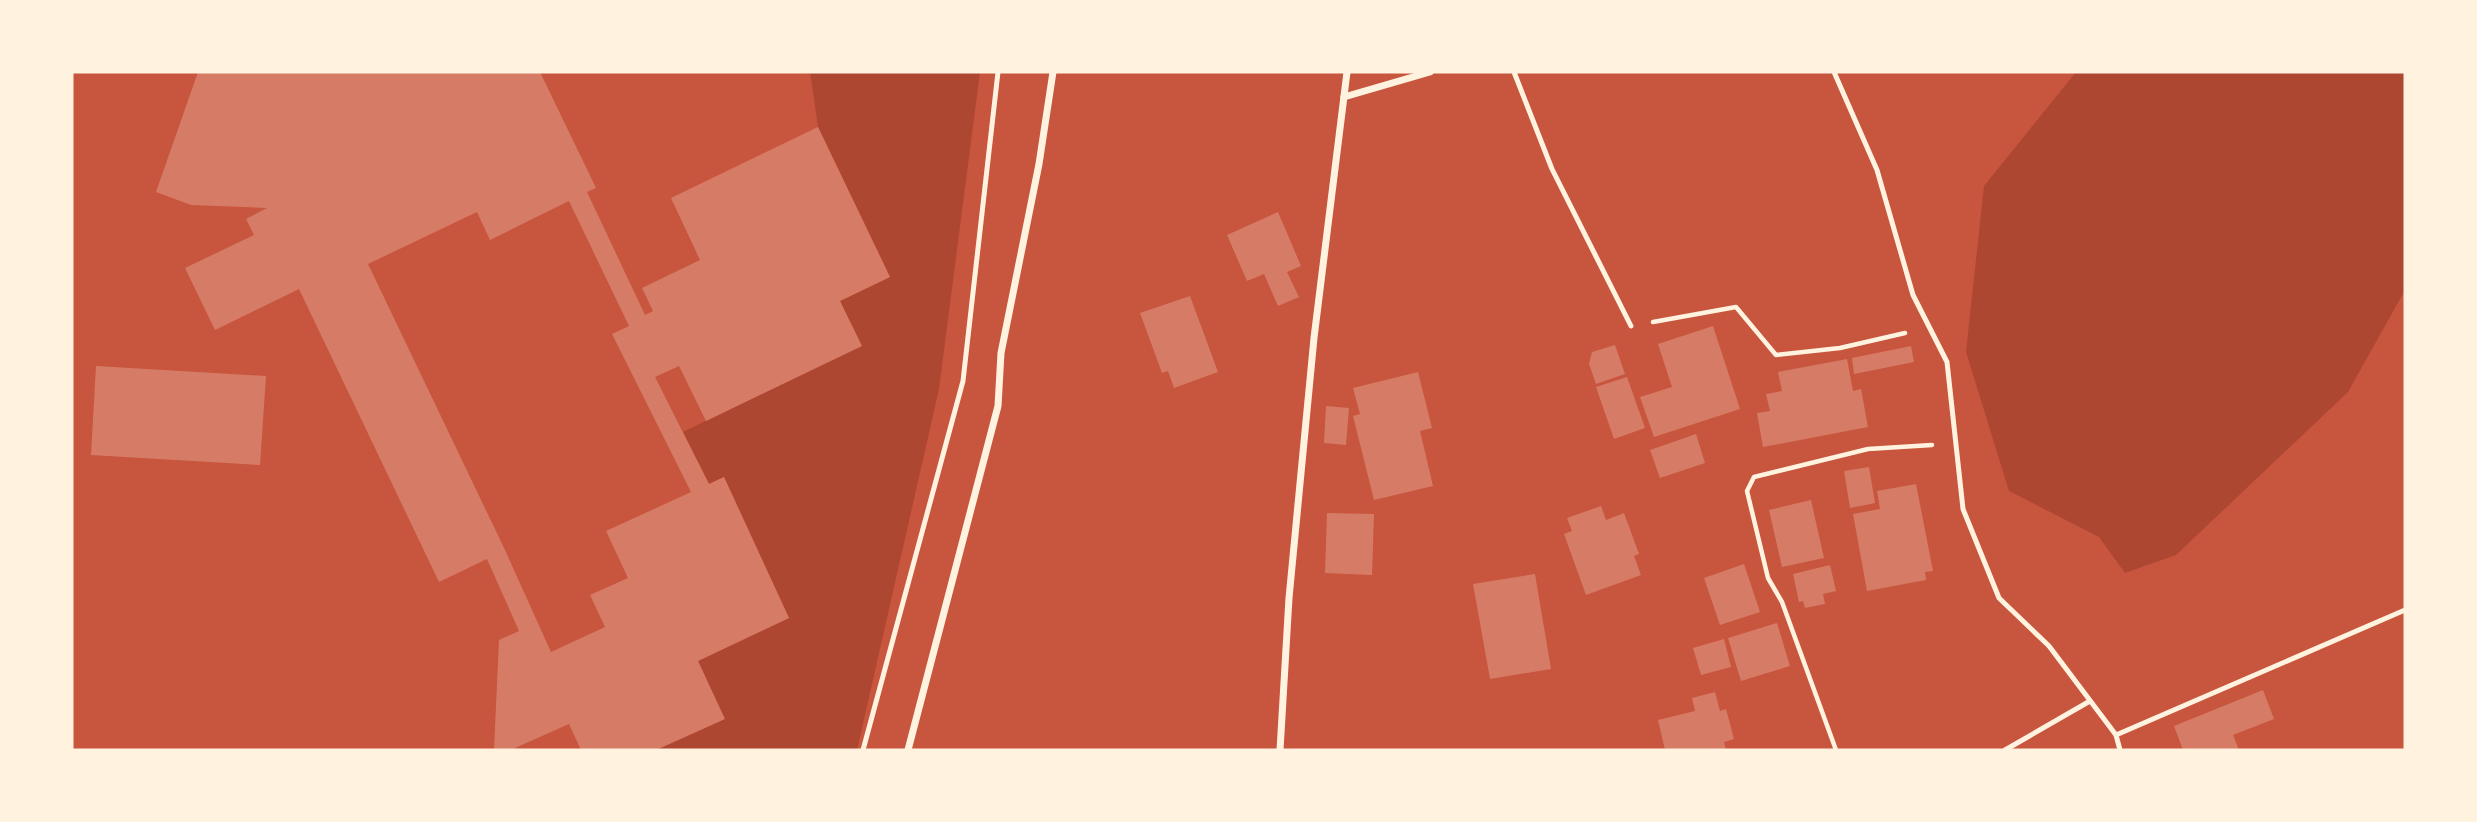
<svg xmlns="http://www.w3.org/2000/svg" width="2477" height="822" font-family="'Playfair Display',serif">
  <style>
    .green { fill: #ae4732 }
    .building { fill: #d67c66; fill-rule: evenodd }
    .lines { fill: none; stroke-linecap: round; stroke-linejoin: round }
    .path { stroke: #fff3e0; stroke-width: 4.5 }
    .service { stroke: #fff3e0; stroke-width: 5 }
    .minor { stroke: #fff3e0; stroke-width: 7 }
  </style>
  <rect width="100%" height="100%" fill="#c8553d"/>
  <g class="green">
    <polygon points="810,72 980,72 939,389 857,750 656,750 724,719 698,661 789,618 724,477 709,484 683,432 861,346 840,301 890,277 818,127"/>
    <polygon points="2076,72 2405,72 2405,290 2348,392 2176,555 2125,573 2099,537 2009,491 1966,352 1984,186"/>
  </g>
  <g class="building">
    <path d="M198,72H540L596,188L587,192L645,315L653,311L642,288L700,260L671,198L818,127L890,277L840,301L862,346L706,421L679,366L655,377L709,484L724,477L789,618L698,661L725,719L656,750H581L569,724L515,748V750H494L499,640L519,631L487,559L439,582L299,289L215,330L185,268L254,235L246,219L267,208L191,205L156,192ZM569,201L629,326L612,334L691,492L606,531L628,578L590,595L605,627L551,652L505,550L368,264L477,212L490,240Z"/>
    <polygon points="1278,212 1301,266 1287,272 1299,297 1278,306 1264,274 1247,281 1227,235"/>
    <polygon points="1190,296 1218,372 1174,388 1168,371 1162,373 1140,313"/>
    <polygon points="1713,326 1740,409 1654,437 1640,397 1672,387 1658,344"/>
    <polygon points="1615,345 1625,374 1596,384 1589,364 1592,352"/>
    <polygon points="1911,346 1914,362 1854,374 1852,358"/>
    <polygon points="1847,359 1853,391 1861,389 1868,427 1763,447 1757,413 1770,411 1766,394 1782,391 1778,372"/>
    <polygon points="96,366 266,376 260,465 91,455"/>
    <polygon points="1418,372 1432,428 1420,431 1433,486 1374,500 1353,416 1360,414 1353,388"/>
    <polygon points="1627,377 1645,428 1614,439 1596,387"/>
    <polygon points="1326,406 1349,408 1346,445 1324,443"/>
    <polygon points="1696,434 1705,463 1660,478 1650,450"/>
    <polygon points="1869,467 1875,503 1850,508 1844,471"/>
    <polygon points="1916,484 1933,571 1925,572 1926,580 1867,591 1853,514 1880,509 1877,491"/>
    <polygon points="1811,500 1824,558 1782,567 1769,510"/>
    <polygon points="1601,506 1606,520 1624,513 1639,554 1634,556 1641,575 1586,595 1564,534 1572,531 1567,518"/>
    <polygon points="1327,513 1374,514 1372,575 1325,573"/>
    <polygon points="1744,564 1760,612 1720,625 1704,578"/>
    <polygon points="1830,565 1836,591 1823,594 1825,604 1805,608 1803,601 1799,602 1793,574"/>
    <polygon points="1535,574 1551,669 1490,679 1473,584"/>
    <polygon points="1777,623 1790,666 1741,681 1728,638"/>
    <polygon points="1724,639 1731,667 1701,675 1693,648"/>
    <polygon points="2263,690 2274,719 2233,735 2239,750 2183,750 2174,726"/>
    <polygon points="1715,692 1720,711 1726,709 1734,739 1724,742 1726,750 1665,750 1658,720 1695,711 1692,698"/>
  </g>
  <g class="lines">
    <g class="path">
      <polyline points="1653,322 1736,307 1776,355 1840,348 1905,333"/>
      <polyline points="1836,750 1782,602 1768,578 1747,491 1754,477 1868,449 1932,445"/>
    </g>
    <g class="service">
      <polyline points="1514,72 1552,169 1631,326"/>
      <polyline points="1834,72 1877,170 1913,295 1947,362 1963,509 1999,598 2049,646 2116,735 2120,750"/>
      <polyline points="2116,735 2405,610"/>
      <polyline points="863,750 963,381 998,72"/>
      <polyline points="2005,750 2090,701"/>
    </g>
    <g class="minor">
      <polyline points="1344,97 1430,72"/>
      <polyline points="908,750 998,406 1001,353 1039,164 1053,72"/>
      <polyline points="1280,750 1289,598 1314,338 1347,72"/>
    </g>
  </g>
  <rect width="2477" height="822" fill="none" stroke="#fff3e0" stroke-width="147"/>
</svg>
